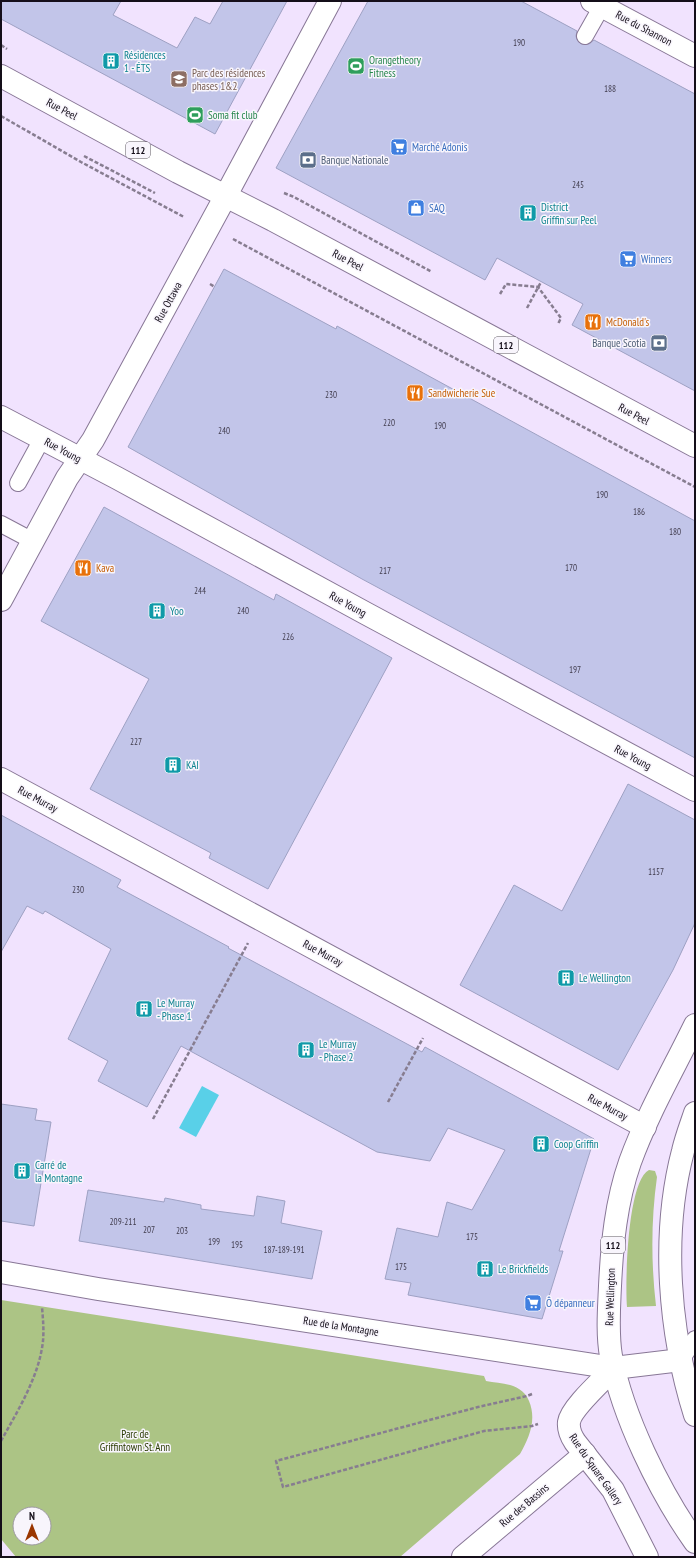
<svg xmlns="http://www.w3.org/2000/svg" width="696" height="1558" font-family="'PT Sans Narrow',sans-serif">
  <style>
    .green { fill: #acc485; fill-rule: evenodd }
    .water { fill: #59d0e8 }
    .building { fill: #c2c5e9; stroke: #9ea1c3 }
    .lines { fill: none; stroke-linecap: round; stroke-linejoin: round }
    .lane-casing { stroke: #887796; stroke-width: 18 }
    .street-casing { stroke: #887796; stroke-width: 24 }
    .secondary-casing { stroke: #887796; stroke-width: 24 }
    .primary-casing { stroke: #887796; stroke-width: 24 }
    .path { stroke: #877d90; stroke-width: 2.5; stroke-dasharray: 4 2; stroke-linecap: butt }
    .lane { stroke: #fff; stroke-width: 16 }
    .street { stroke: #fff; stroke-width: 22 }
    .secondary { stroke: #fff; stroke-width: 22 }
    .primary { stroke: #fff; stroke-width: 22 }
    .labels { text-anchor: middle; stroke-width: 3; stroke-linejoin: round; paint-order: stroke }
    .number-label { font-size: 9px; fill: #403c4d }
    .shield { fill: #f8f5fc; stroke: #58535d; stroke-width: 1 }
    .shield-label { font-size: 10px; font-weight: bold; fill: #140e19 }
    .street-label { font-size: 11px; fill: #140e19; stroke: #f8f5fc }
    .culture-label { font-size: 11px; fill: #0d838f; stroke: #f8f5fc; text-anchor: start }
    .leisure-label { font-size: 11px; fill: #27864d; stroke: #f8f5fc; text-anchor: start }
    .education-label { font-size: 11px; fill: #785e54; stroke: #f8f5fc; text-anchor: start }
    .shop-label { font-size: 11px; fill: #366cbe; stroke: #f8f5fc; text-anchor: start }
    .service-label { font-size: 11px; fill: #4e5e75; stroke: #f8f5fc; text-anchor: start }
    .food-label { font-size: 11px; fill: #c56008; stroke: #f8f5fc; text-anchor: start }
    .park-label { font-size: 11px; fill: #293a00; stroke: #f8f5fc }
  </style>
  <rect width="100%" height="100%" fill="#f1e3fe"/>
  <g class="green">
    <path d="M649,1170L655,1171L657,1177C651,1220 651,1263 656,1306L627,1307C625,1284 627,1181 649,1170Z"/>
    <path d="M1,1300L484,1376L486,1381C497,1383 510,1383 519,1389C524,1392 527,1396 529,1401C537,1420 529,1438 520,1454L400,1557H16L1,1539ZM20,1514H44V1538H20Z"/>
  </g>
  <polygon class="water" points="202,1086 219,1095 196,1137 179,1128"/>
  <g class="building">
    <polygon points="1,1 121,1 113,15 177,48 195,17 210,24 223,1 287,1 215,134 1,19"/>
    <polygon points="368,1 521,1 577,31 576,36 577,40 581,44 589,44 594,40 695,94 695,391 572,325 583,304 497,258 485,280 276,168"/>
    <polygon points="224,269 336,329 337,326 695,521 695,758 362,579 128,447"/>
    <polygon points="104,507 274,600 276,594 392,658 268,889 209,858 211,853 90,789 149,679 41,621"/>
    <polygon points="628,784 695,820 695,923 673,970 618,1070 460,985 514,885 562,911"/>
    <polygon points="1,815 121,880 117,887 229,947 228,948 422,1052 425,1047 594,1139 559,1251 563,1251 542,1319 408,1295 411,1283 385,1279 397,1228 438,1237 447,1202 472,1210 505,1150 448,1128 430,1161 377,1152 181,1046 147,1107 98,1081 108,1061 68,1039 111,949 45,911 43,914 27,906 1,952"/>
    <polygon points="1,1104 37,1109 35,1120 51,1122 34,1226 1,1221"/>
    <polygon points="88,1190 164,1202 165,1198 201,1205 201,1209 254,1216 257,1196 285,1201 281,1223 322,1231 312,1279 79,1241"/>
  </g>
  <g class="lines">
    <defs>
      <g id="lane">
        <polyline points="585,36 602,6"/>
        <polyline points="18,483 42,439"/>
        <polyline points="1,524 33,541"/>
        <polyline points="681,1360 695,1339"/>
      </g>
      <g id="street">
        <polyline points="592,1 695,56"/>
        <polyline points="1,417 117,478 367,614 695,790"/>
        <path d="M1,600L67,478L93,440C173,294 252,148 330,1"/>
        <polyline points="1,779 645,1127"/>
        <path d="M614,1368C604,1379 571,1408 569,1422C568,1430 571,1436 575,1442L613,1490L647,1557"/>
        <polyline points="463,1557 585,1454"/>
      </g>
      <polyline id="secondary" points="1,1272 98,1289 614,1368 681,1360"/>
      <g id="primary">
        <polyline points="1,76 178,172 273,220 695,446"/>
        <path d="M695,1025C673,1070 647,1115 630,1162C616,1202 612,1244 610,1286C609,1309 607,1333 611,1356C623,1417 659,1491 695,1542"/>
        <path d="M695,1113C691,1125 686,1138 683,1151C661,1235 669,1332 695,1415"/>
      </g>
    </defs>
    <use href="#lane" class="lane-casing"/>
    <use href="#street" class="street-casing"/>
    <use href="#secondary" class="secondary-casing"/>
    <use href="#primary" class="primary-casing"/>
    <g class="path">
      <polyline points="1,45 7,49"/>
      <polyline points="1,116 81,162 184,217"/>
      <polyline points="84,156 155,193"/>
      <polyline points="284,193 294,197 432,272"/>
      <polyline points="233,239 695,487"/>
      <polyline points="210,284 215,287"/>
      <polyline points="500,294 506,284 538,287 561,318 558,324"/>
      <polyline points="527,308 541,282"/>
      <polyline points="388,1102 423,1038"/>
      <polyline points="153,1119 248,943"/>
      <polyline points="532,1394 527,1396 478,1407 276,1461 283,1487 484,1431 532,1426 538,1424"/>
      <path d="M1,1441C18,1410 39,1377 43,1341C44,1330 43,1319 42,1307"/>
    </g>
    <use href="#lane" class="lane"/>
    <use href="#street" class="street"/>
    <use href="#secondary" class="secondary"/>
    <use href="#primary" class="primary"/>
  </g>
  <defs>
    <symbol id="building-square" viewBox="-11 -11 22 22"><rect x="-9" y="-9" width="18" height="18" rx="4" fill="#0f9aa8" stroke="#f8f5fc"/><path d="M-4-6H4V6H1V3H-1V6H-4ZM-2.5-4.3h1.7v1.8h-1.7ZM.8-4.3h1.7v1.8H.8ZM-2.5-1h1.7V.8h-1.7ZM.8-1h1.7V.8H.8Z" fill="#fff"/></symbol>
    <symbol id="stadium-square" viewBox="-11 -11 22 22"><rect x="-9" y="-9" width="18" height="18" rx="4" fill="#2e9e5b" stroke="#f8f5fc"/><path d="M0-5a6.5 5 0 1 0 0 10a6.5 5 0 1 0 0-10ZM-3.5-1.8h7v3.6h-7Z" fill="#fff"/></symbol>
    <symbol id="university-square" viewBox="-11 -11 22 22"><rect x="-9" y="-9" width="18" height="18" rx="4" fill="#8d6e63" stroke="#f8f5fc"/><path d="M0-5L7-2L0 1L-7-2ZM-4 1L0 2.5L4 1V4Q0 6-4 4Z" fill="#fff"/></symbol>
    <symbol id="supermarket-square" viewBox="-11 -11 22 22"><rect x="-9" y="-9" width="18" height="18" rx="4" fill="#3f7fe0" stroke="#f8f5fc"/><path d="M-6-5.5h2.5l.6 2H6L4.5 2H-2.5L-4.4-4H-6ZM-1.5 3.2a1.3 1.3 0 1 0 .1 0ZM3 3.2a1.3 1.3 0 1 0 .1 0Z" fill="#fff"/></symbol>
    <symbol id="bank-square" viewBox="-11 -11 22 22"><rect x="-9" y="-9" width="18" height="18" rx="4" fill="#5c6f8a" stroke="#f8f5fc"/><path d="M-6-4H6V4H-6ZM0-2.3a2.3 2.3 0 1 0 0 4.6a2.3 2.3 0 1 0 0-4.6Z" fill="#fff"/></symbol>
    <symbol id="shop-square" viewBox="-11 -11 22 22"><rect x="-9" y="-9" width="18" height="18" rx="4" fill="#3f7fe0" stroke="#f8f5fc"/><path d="M-5-2.5h2.3a2.7 3.5 0 0 1 5.4 0H5L5.5 6h-11ZM-1.5-2.5h3a1.5 2.3 0 0 0-3 0Z" fill="#fff"/></symbol>
    <symbol id="restaurant-square" viewBox="-11 -11 22 22"><rect x="-9" y="-9" width="18" height="18" rx="4" fill="#e8710a" stroke="#f8f5fc"/><path d="M-5-6h1v4h1v-4h1v4h1v-4h1v5L-1.5 .5V6h-2V.5L-5-1ZM5-6V6H3V1.5H1.5Q1.5-4 5-6Z" fill="#fff"/></symbol>
  </defs>
  <g fill-rule="evenodd">
    <use href="#building-square" x="101" y="51" width="20" height="20"/>
    <use href="#stadium-square" x="346" y="56" width="20" height="20"/>
    <use href="#university-square" x="169" y="69" width="20" height="20"/>
    <use href="#stadium-square" x="185" y="105" width="20" height="20"/>
    <use href="#supermarket-square" x="389" y="137" width="20" height="20"/>
    <use href="#bank-square" x="298" y="150" width="20" height="20"/>
    <use href="#shop-square" x="406" y="198" width="20" height="20"/>
    <use href="#building-square" x="518" y="203" width="20" height="20"/>
    <use href="#supermarket-square" x="618" y="249" width="20" height="20"/>
    <use href="#restaurant-square" x="583" y="312" width="20" height="20"/>
    <use href="#bank-square" x="649" y="333" width="20" height="20"/>
    <use href="#restaurant-square" x="405" y="383" width="20" height="20"/>
    <use href="#restaurant-square" x="73" y="558" width="20" height="20"/>
    <use href="#building-square" x="147" y="601" width="20" height="20"/>
    <use href="#building-square" x="163" y="755" width="20" height="20"/>
    <use href="#building-square" x="556" y="968" width="20" height="20"/>
    <use href="#building-square" x="134" y="999" width="20" height="20"/>
    <use href="#building-square" x="296" y="1040" width="20" height="20"/>
    <use href="#building-square" x="531" y="1134" width="20" height="20"/>
    <use href="#building-square" x="12" y="1161" width="20" height="20"/>
    <use href="#building-square" x="475" y="1259" width="20" height="20"/>
    <use href="#supermarket-square" x="523" y="1293" width="20" height="20"/>
  </g>
  <g class="labels">
    <g class="number-label">
      <text x="519" y="46">190</text>
      <text x="610" y="92">188</text>
      <text x="578" y="188">245</text>
      <text x="331" y="398">230</text>
      <text x="389" y="426">220</text>
      <text x="440" y="429">190</text>
      <text x="224" y="434">240</text>
      <text x="602" y="498">190</text>
      <text x="639" y="515">186</text>
      <text x="675" y="535">180</text>
      <text x="571" y="571">170</text>
      <text x="385" y="574">217</text>
      <text x="200" y="594">244</text>
      <text x="243" y="614">240</text>
      <text x="288" y="640">226</text>
      <text x="575" y="673">197</text>
      <text x="136" y="745">227</text>
      <text x="656" y="875">1157</text>
      <text x="78" y="893">230</text>
      <text x="123" y="1225">209-211</text>
      <text x="149" y="1233">207</text>
      <text x="182" y="1234">203</text>
      <text x="472" y="1240">175</text>
      <text x="214" y="1245">199</text>
      <text x="237" y="1248">195</text>
      <text x="284" y="1253">187-189-191</text>
      <text x="401" y="1270">175</text>
    </g>
    <g class="shield">
      <rect x="126" y="142" width="24" height="16" rx="3"/>
      <rect x="494" y="337" width="24" height="16" rx="3"/>
      <rect x="601" y="1237" width="24" height="16" rx="3"/>
    </g>
    <g class="shield-label">
      <text x="138" y="154">112</text>
      <text x="506" y="349">112</text>
      <text x="613" y="1249">112</text>
    </g>
    <g class="street-label">
      <text transform="translate(644 28) rotate(28)" y="4">Rue du Shannon</text>
      <text transform="translate(62 109) rotate(28)" y="4">Rue Peel</text>
      <text transform="translate(348 260) rotate(28)" y="4">Rue Peel</text>
      <text transform="translate(168 302) rotate(-61)" y="4">Rue Ottawa</text>
      <text transform="translate(634 414) rotate(28)" y="4">Rue Peel</text>
      <text transform="translate(63 450) rotate(28)" y="4">Rue Young</text>
      <text transform="translate(348 604) rotate(29)" y="4">Rue Young</text>
      <text transform="translate(633 757) rotate(28)" y="4">Rue Young</text>
      <text transform="translate(38 799) rotate(28)" y="4">Rue Murray</text>
      <text transform="translate(323 953) rotate(28)" y="4">Rue Murray</text>
      <text transform="translate(608 1107) rotate(28)" y="4">Rue Murray</text>
      <text transform="translate(610 1297) rotate(-88)" y="4">Rue Wellington</text>
      <text transform="translate(341 1326) rotate(9)" y="4">Rue de la Montagne</text>
      <text transform="translate(596 1469) rotate(55)" y="4">Rue du Square Gallery</text>
      <text transform="translate(524 1505) rotate(-40)" y="4">Rue des Bassins</text>
    </g>
    <g class="culture-label">
      <text x="124" y="59">Résidences<tspan x="124" dy="13">1 - ÉTS</tspan></text>
      <text x="541" y="211">District<tspan x="541" dy="13">Griffin sur Peel</tspan></text>
      <text x="170" y="615">Yoo</text>
      <text x="186" y="769">KAI</text>
      <text x="579" y="982">Le Wellington</text>
      <text x="157" y="1007">Le Murray<tspan x="157" dy="13">- Phase 1</tspan></text>
      <text x="319" y="1048">Le Murray<tspan x="319" dy="13">- Phase 2</tspan></text>
      <text x="554" y="1148">Coop Griffin</text>
      <text x="35" y="1169">Carré de<tspan x="35" dy="13">la Montagne</tspan></text>
      <text x="498" y="1273">Le Brickfields</text>
    </g>
    <g class="leisure-label">
      <text x="369" y="64">Orangetheory<tspan x="369" dy="13">Fitness</tspan></text>
      <text x="208" y="119">Soma fit club</text>
    </g>
    <g class="education-label">
      <text x="192" y="77">Parc des résidences<tspan x="192" dy="13">phases 1&amp;2</tspan></text>
    </g>
    <g class="shop-label">
      <text x="412" y="151">Marché Adonis</text>
      <text x="429" y="212">SAQ</text>
      <text x="641" y="263">Winners</text>
      <text x="546" y="1307">Ô dépanneur</text>
    </g>
    <g class="service-label">
      <text x="321" y="164">Banque Nationale</text>
      <text x="646" y="347" text-anchor="end">Banque Scotia</text>
    </g>
    <g class="food-label">
      <text x="606" y="326">McDonald's</text>
      <text x="428" y="397">Sandwicherie Sue</text>
      <text x="96" y="572">Kava</text>
    </g>
    <g class="park-label">
      <text x="135" y="1438">Parc de<tspan x="135" dy="13">Griffintown St. Ann</tspan></text>
    </g>
  </g>
  <rect width="696" height="1558" fill="none" stroke="#140e19" stroke-width="4"/>
  <g transform="translate(32 1526)"><circle r="19" fill="#f8f5fc" stroke="#9d99a1"/>
  <path d="M0-3L7 15L0 10L-7 15Z" fill="#9a3600"/>
  <text y="-6" font-size="11" font-weight="bold" text-anchor="middle" fill="#140e19">N</text>
  </g>
</svg>
